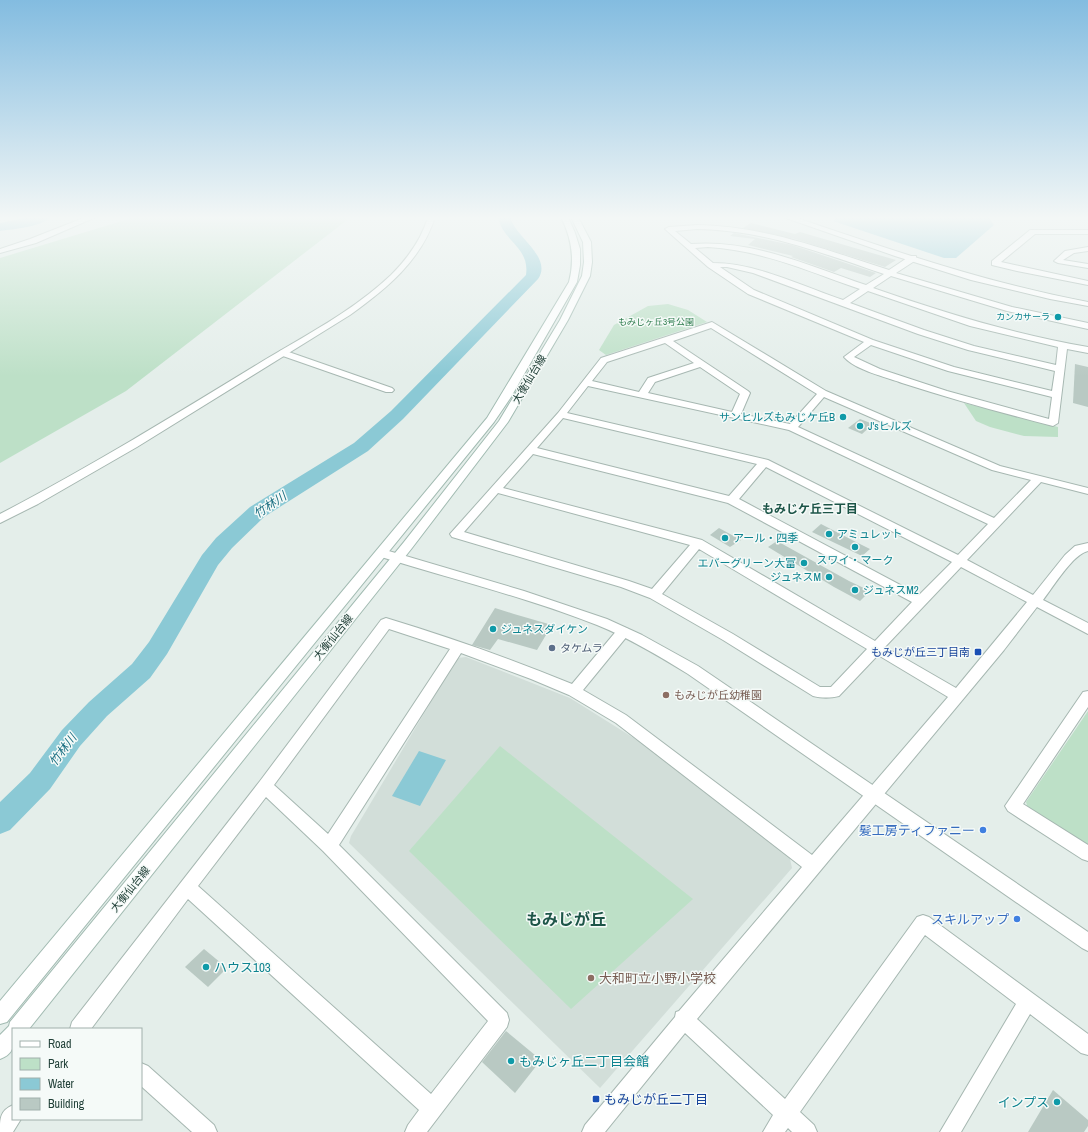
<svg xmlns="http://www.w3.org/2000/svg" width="1088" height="1132" font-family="'Archivo Narrow','Noto Sans JP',sans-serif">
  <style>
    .built { fill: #d2ded9 }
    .green { fill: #bde0c7 }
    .water { fill: #8bc9d5 }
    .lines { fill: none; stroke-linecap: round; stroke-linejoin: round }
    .river { fill: #8bc9d5; fill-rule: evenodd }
    .building { fill: #b9c9c3 }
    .minor-casing { stroke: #a6b7b1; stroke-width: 2 }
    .tertiary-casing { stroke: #a6b7b1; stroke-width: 2 }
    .secondary-casing { stroke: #a2bbb2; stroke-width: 2 }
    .minor { fill: #fff; fill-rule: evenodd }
    .tertiary { fill: #fff; fill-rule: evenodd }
    .secondary { fill: #fff; fill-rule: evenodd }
    .culture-dot { fill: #0f9aa8; stroke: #f5faf8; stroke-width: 1.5 }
    .service-dot { fill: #5c6f8a; stroke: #f5faf8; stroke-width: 1.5 }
    .transit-dot { fill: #1a4fb4; stroke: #f5faf8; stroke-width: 1.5 }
    .education-dot { fill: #8d6e63; stroke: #f5faf8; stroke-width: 1.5 }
    .shop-dot { fill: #3f7fe0; stroke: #f5faf8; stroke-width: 1.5 }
    .labels { text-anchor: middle; stroke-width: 3; stroke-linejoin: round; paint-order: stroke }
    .far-culture-label { font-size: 9px; fill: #0d838f; stroke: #f5faf8; text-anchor: end }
    .far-park-label { font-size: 9px; fill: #2a7a4a; stroke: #f5faf8 }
    .street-label { font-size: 11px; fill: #224139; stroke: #f5faf8 }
    .culture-label { font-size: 11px; fill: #0d838f; stroke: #f5faf8; text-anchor: start }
    .service-label { font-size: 11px; fill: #4e5e75; stroke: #f5faf8; text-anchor: start }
    .transit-label { font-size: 11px; fill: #164399; stroke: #f5faf8; text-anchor: end }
    .education-label { font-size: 11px; fill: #785e54; stroke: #f5faf8; text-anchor: start }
    .water-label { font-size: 12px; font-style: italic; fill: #196e81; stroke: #f5faf8 }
    .neighbourhood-label { font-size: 12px; font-weight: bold; fill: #1d5548; stroke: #f5faf8 }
    .near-shop-label { font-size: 13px; fill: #366cbe; stroke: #f5faf8; text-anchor: end }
    .near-culture-label { font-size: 13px; fill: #0d838f; stroke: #f5faf8; text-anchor: start }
    .near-education-label { font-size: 13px; fill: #785e54; stroke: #f5faf8; text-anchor: start }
    .near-transit-label { font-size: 13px; fill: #164399; stroke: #f5faf8; text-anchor: start }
    .near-quarter-label { font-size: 16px; font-weight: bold; fill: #1d5548; stroke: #f5faf8 }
  </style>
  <rect width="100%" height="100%" fill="#e4eeea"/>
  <polygon class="built" points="466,657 570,698 645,745 789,854 792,868 600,1088 349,843 351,836 457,658"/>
  <g class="green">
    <polygon points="135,217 351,217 126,391 0,463 0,258"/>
    <polygon points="668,304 688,310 707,322 606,355 599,350 614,325 648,306"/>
    <polygon points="964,403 1058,427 1058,437 1024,436 990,427 976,421"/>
    <polygon points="1088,711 1088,847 1028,809 1026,802"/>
    <polygon points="500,746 693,899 571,1009 409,851"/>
  </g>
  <g class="water">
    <polygon points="837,217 988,217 994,225 956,258 944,258 833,221"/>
    <polygon points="419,751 446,760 420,806 392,796"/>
  </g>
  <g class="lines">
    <g class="river">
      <path d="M31,217H50C42,227 13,229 0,231V223Z"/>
      <path d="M498,217H510C515,237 553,257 538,279L403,419L368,451L264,517L232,548L218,565L167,654L150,678L107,716L80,746L50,789L10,830L0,834V802L30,773L62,730L89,702L132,664L149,642L202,555L216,538L250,507L354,443L391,411L526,275C530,247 503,242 498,217Z"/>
    </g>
  </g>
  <g class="building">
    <polygon points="751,223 795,234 800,232 896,260 885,267 795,239 743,228"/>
    <polygon points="734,233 792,245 876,273 870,277 841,268 834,272 791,257 793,256 748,245 755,239 730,236"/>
    <polygon points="1075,364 1088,367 1088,407 1073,403"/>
    <polygon points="860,419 873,424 862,434 848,428"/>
    <polygon points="821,524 856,542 870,549 862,556 812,532"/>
    <polygon points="719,528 741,540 730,547 710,535"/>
    <polygon points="777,541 849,581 870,591 860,601 834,587 768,547"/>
    <polygon points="495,608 514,614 552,625 537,650 498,639 490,650 472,645"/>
    <polygon points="204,949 227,968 208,987 185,967"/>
    <polygon points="506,1031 541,1060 515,1093 482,1062"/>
    <polygon points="1053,1090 1088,1120 1088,1126 1084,1132 1028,1132"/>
  </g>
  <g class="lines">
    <defs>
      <g id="minor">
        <polygon points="86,217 96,217 36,243 0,253 0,249 30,239"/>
        <path d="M697,225C765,226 826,250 889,270L910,256H916V260L896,273L1012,307L1088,323V329L1007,311L891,276L873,288C945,313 1013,334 1088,347V353L1067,349L1058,423L1053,426C1002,413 952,399 902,383C886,377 855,370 844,357L864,342L748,294L708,267L665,229L669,227ZM697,229C764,230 822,253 884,274L866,285C809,266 752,239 691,244L675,231ZM708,247C762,250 810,272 860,289L843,300C802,286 756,263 713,263L695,248ZM720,267H727L753,273L918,334L968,350L1055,371L1052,391L954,367L873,340L754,290ZM868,291L970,326L1058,347L1056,365L974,346L924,330L850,303ZM871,345L948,371L1052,397L1049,419L947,391L880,369L854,357Z"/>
        <polygon points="1030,230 1088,230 1088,234 1035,234 1001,262 1088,281 1088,285 1017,271 992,265 992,261"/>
        <polygon points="1088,247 1088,251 1074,253 1063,260 1088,264 1088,268 1058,263 1054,261 1065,251"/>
        <path d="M712,322L826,391L1000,466L1088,488V494L1041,482L967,560L1033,595L1065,555L1075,546L1088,543V551C1073,554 1053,587 1043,600L1088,623V634L1037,607L1004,650L697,1019L785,1099L917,917L923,915L929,917L1088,1034V1055L1081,1053L1030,1014L961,1132H940L1016,1004L925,935L800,1112L814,1125L817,1132H792L788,1128L785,1132H763L773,1115L685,1033L605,1132H582L585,1125L675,1017L676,1012L679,1011L802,867L616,723L569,695L531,679L461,653L339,845L507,1013L509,1020L507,1027L427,1132H405L408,1125L419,1110L188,899L91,1029H70L72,1022L260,781L381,620L386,618C449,637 511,659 572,684L618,629L623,627L628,629L629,632L628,635L583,690L626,715L812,855L948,697L878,655L839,696C831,698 821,698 813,696L723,640L650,598L621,587L452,537L450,534L558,413L601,358ZM711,328L817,394L790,424L741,414L750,393L748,391L673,341ZM665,343L694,363L648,378L639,392L592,381L607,362ZM700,367L740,394L732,412L648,393L655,382ZM588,386L789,430L988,524L958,555L768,460L567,413ZM824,397L992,470L1031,480L994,518L798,427ZM563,418L757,464L729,496L537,448ZM533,454L728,503L912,602L875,641L702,540L503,488ZM766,467L952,562L919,595L739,499ZM498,493L690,545L652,589L629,581L464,532ZM699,549L867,649L831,687H820L733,634L662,594ZM961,567L1027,602L956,688L885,647ZM389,629L450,649L328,834L274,785ZM266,797L323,851L488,1021L431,1094L198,886Z"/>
        <polygon points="283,350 392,388 394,390 392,392 386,392 280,355 279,353 280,351"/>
        <polygon points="1088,691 1088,707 1023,804 1088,845 1088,861 1082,859 1008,811 1005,806 1083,692"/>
        <polygon points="141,1063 148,1066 214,1125 217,1132 192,1132 141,1086"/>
        <path d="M13,1105V1119H21L13,1132H0C0,1118 0,1111 13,1105Z"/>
      </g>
      <g id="tertiary">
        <path d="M428,217H435C421,261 386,289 350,315L137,447L38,504L0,523V514C88,468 173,416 258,364C304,336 352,312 391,275C408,258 421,240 428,217Z"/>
        <path d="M783,217H794C891,250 987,283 1088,302V306L1050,299L971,280L895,256Z"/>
        <path d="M382,549L524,591L607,619L642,635L698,666L1088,932V951L1082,948L688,674C659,656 629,638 597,625C526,597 451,579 378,556L376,553L378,550Z"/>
      </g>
      <g id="secondary">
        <path d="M561,217H568L575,233L580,249V265L577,282L511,397L494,422L7,1022L0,1024V1001L487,418L569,282C575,259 572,239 561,217Z"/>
        <path d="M571,217H578L591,242L592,262L590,276L568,320L508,422L412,548L29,1029H13C13,1044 16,1053 0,1059V1035L9,1026L10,1022L404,542L499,421L560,320L582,276L584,262L583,242Z"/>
      </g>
    </defs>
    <use href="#minor" class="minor-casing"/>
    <use href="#tertiary" class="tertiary-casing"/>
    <use href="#secondary" class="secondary-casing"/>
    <use href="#minor" class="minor"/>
    <use href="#tertiary" class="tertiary"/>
    <use href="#secondary" class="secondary"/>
  </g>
  <linearGradient id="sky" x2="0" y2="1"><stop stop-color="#83bce0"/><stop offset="0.58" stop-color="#f3f7f6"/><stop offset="1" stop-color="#f3f7f6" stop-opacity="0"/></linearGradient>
  <rect width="1088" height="376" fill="url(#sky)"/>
  <g class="culture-dot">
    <circle cx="1058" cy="317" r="4"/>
    <circle cx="843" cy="417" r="4"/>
    <circle cx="860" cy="426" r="4"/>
    <circle cx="829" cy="534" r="4"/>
    <circle cx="725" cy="538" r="4"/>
    <circle cx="855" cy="547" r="4"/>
    <circle cx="804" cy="563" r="4"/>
    <circle cx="829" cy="577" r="4"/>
    <circle cx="855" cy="590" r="4"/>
    <circle cx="493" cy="629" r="4"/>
    <circle cx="206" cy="967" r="4"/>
    <circle cx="511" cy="1061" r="4"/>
    <circle cx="1057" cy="1102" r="4"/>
  </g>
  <circle class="service-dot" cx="552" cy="648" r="4"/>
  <g class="transit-dot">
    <rect x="974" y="648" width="8" height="8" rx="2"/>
    <rect x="592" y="1095" width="8" height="8" rx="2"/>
  </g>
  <g class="education-dot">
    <circle cx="666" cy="695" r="4"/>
    <circle cx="591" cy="978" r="4"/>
  </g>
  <g class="shop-dot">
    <circle cx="983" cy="830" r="4"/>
    <circle cx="1017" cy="919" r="4"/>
  </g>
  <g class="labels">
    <g class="far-culture-label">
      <text x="1050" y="320">カンカサーラ</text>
    </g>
    <g class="far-park-label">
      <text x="656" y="325">もみじヶ丘3号公園</text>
    </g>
    <g class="street-label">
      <text transform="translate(529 379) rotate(-59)" y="4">大衡仙台線</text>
      <text transform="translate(333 637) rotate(-51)" y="4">大衡仙台線</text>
      <text transform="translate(130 889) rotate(-51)" y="4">大衡仙台線</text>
    </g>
    <g class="culture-label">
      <text x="835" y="421" text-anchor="end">サンヒルズもみじケ丘B</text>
      <text x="868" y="430">J'sヒルズ</text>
      <text x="837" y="538">アミュレット</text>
      <text x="733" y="542">アール・四季</text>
      <text x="855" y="564" text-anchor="middle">スワイ・マーク</text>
      <text x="796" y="567" text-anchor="end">エバーグリーン大富</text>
      <text x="821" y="581" text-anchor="end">ジュネスM</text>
      <text x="863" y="594">ジュネスM2</text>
      <text x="501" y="633">ジュネスダイケン</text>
    </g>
    <g class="service-label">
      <text x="560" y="652">タケムラ</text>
    </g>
    <g class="transit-label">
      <text x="970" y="656">もみじが丘三丁目南</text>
    </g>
    <g class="education-label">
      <text x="674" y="699">もみじが丘幼稚園</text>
    </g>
    <g class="water-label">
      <text transform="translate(270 505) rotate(-34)" y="4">竹林川</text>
      <text transform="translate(63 750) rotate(-53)" y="4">竹林川</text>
    </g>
    <g class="neighbourhood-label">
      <text x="810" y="513">もみじケ丘三丁目</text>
    </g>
    <g class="near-shop-label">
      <text x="975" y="835">髪工房ティファニー</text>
      <text x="1009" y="924">スキルアップ</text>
    </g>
    <g class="near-culture-label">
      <text x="214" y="972">ハウス103</text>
      <text x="519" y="1066">もみじヶ丘二丁目会館</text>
      <text x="1049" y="1107" text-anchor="end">インプス</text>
    </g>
    <g class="near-education-label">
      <text x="599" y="983">大和町立小野小学校</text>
    </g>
    <g class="near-transit-label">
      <text x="604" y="1104">もみじが丘二丁目</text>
    </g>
    <g class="near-quarter-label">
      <text x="566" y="925">もみじが丘</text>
    </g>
  </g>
  <rect x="12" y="1028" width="130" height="92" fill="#f5faf8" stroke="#a1b0ac"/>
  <rect x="20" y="1041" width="20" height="6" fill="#ffffff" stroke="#a1b0ac"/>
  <text x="48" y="1048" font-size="12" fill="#224139">Road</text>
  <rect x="20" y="1058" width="20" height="12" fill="#bde0c7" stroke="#a1b0ac"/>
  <text x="48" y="1068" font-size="12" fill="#224139">Park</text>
  <rect x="20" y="1078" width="20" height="12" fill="#8bc9d5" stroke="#a1b0ac"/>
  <text x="48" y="1088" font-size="12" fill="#224139">Water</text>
  <rect x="20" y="1098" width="20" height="12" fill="#b9c9c3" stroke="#a1b0ac"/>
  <text x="48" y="1108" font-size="12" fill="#224139">Building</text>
</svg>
